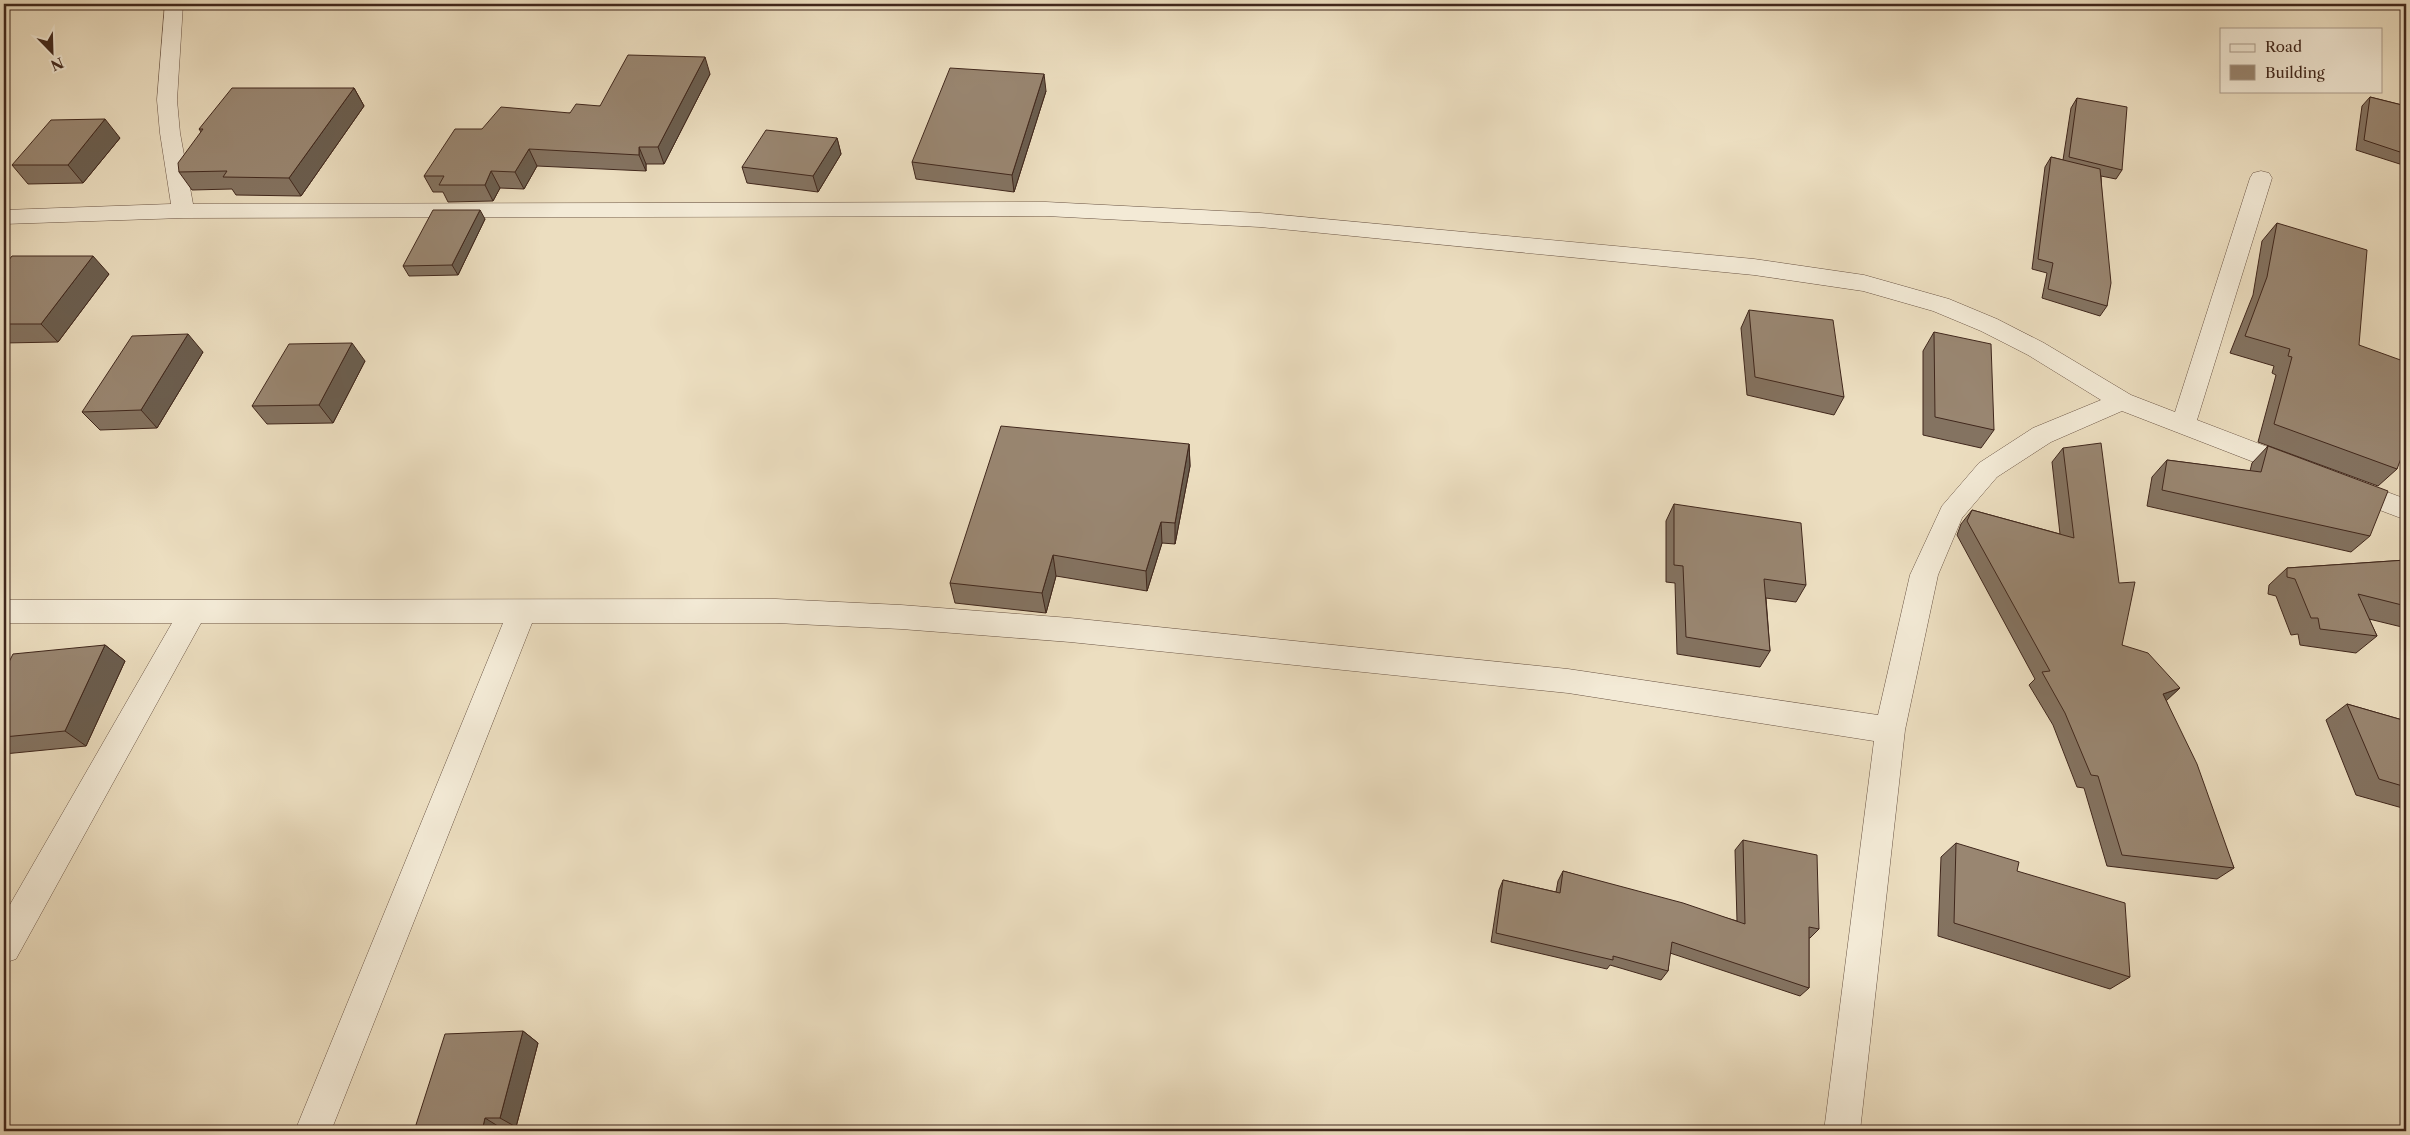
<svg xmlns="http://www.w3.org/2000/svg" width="2410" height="1135" font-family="'Libre Caslon Text',serif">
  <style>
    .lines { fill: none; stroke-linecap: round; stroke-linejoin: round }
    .minor-casing { stroke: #6b5545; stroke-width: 1 }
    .minor { fill: #f3ead6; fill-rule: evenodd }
    .wall { fill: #847361; stroke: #40271c }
    .shaded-wall { fill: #6b5e4f; stroke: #40271c }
    .building { fill: #998671; stroke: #40271c }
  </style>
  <rect width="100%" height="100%" fill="#ecdec0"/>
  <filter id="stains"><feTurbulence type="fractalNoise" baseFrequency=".004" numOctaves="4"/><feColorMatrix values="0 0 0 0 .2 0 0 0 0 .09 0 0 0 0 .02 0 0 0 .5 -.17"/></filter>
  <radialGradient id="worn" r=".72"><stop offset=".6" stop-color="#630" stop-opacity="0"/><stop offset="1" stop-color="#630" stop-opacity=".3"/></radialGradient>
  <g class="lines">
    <defs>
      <g id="minor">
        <polygon points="165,4 183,4 177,100 180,133 193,204 1046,202 1260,213 1754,259 1864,275 1949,299 1997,319 2044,343 2131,395 2175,412 2250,178 2253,173 2261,171 2269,173 2272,178 2197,420 2304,461 2308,468 2304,475 2295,478 2122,411 2051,442 1997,477 1962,518 1938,575 1905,730 1860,1131 1824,1131 1874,741 1568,693 1070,642 901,629 776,623 532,623 331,1131 295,1131 503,623 201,623 16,959 4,963 4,915 172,623 4,623 4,600 776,599 901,605 1070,618 1568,669 1878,715 1910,575 1942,506 1979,463 2033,428 2101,400 2028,355 1981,331 1933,311 1863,291 1754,275 1260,227 1046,216 183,218 4,224 4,210 171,204 160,133 157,100"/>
        <polygon points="2349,478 2406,499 2406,520 2340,495 2336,488 2340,481"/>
      </g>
    </defs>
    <use href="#minor" class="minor-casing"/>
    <use href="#minor" class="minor"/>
  </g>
  <g class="wall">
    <polygon points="710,74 664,164 646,164 646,171 537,166 524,189 500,188 493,201 448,202 443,192 433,192 424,176 482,129 570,113 600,106"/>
    <polygon points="354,88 364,106 301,196 236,195 232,189 192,190 179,172 201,132 199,129"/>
    <polygon points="1046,91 1014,192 916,179 912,162"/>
    <polygon points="2370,97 2406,106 2406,166 2356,150 2362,106"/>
    <polygon points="2077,98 2122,170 2116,179 2101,176 2107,306 2100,316 2042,298 2047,273 2032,269 2045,167 2051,157 2063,160 2071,108"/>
    <polygon points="120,138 83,183 28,184 12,165"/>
    <polygon points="837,138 841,154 818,192 747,183 742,167"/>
    <polygon points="485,219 458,275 409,276 403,266"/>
    <polygon points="2277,223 2359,345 2397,469 2378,486 2258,442 2276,375 2272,373 2274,366 2230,353 2253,295 2262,241"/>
    <polygon points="4,266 109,274 58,342 4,343"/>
    <polygon points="1749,310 1844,397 1834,415 1747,395 1741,328"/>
    <polygon points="1934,332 1994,430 1981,448 1923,435 1923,351"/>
    <polygon points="203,352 157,428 100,430 82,412"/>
    <polygon points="365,361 333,423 267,424 252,406"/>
    <polygon points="1189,444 1190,466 1175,544 1162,543 1147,591 1056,576 1046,613 955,603 950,583"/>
    <polygon points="2268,446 2370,536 2351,552 2147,506 2152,477 2167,460 2250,471 2252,463"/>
    <polygon points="2063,448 2122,645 2180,688 2166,700 2234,868 2217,879 2107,866 2084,788 2077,787 2053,725 2029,685 2035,679 1957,535 1961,524 1972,510 2060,534 2052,462"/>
    <polygon points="1674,504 1806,585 1796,602 1766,598 1770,651 1760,667 1677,654 1675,583 1666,582 1666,521"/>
    <polygon points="2406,560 2406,628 2369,619 2377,636 2356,653 2300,645 2298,634 2291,635 2276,596 2268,594 2269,585 2287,568"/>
    <polygon points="105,645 125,661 86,746 4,754 4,672"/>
    <polygon points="2347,704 2406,721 2406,809 2356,795 2326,720"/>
    <polygon points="1743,840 1819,929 1810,938 1809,938 1809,988 1800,996 1670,953 1668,971 1661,980 1610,965 1607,969 1491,942 1499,890 1503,880 1556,892 1558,881 1563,871 1737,921 1735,850"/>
    <polygon points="1956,843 2130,977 2110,989 1938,936 1941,857"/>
    <polygon points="523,1031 538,1043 516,1127 414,1131"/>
  </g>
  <g class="shaded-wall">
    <polygon points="705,57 710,74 664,164 658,147"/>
    <polygon points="1044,74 1046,91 1014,192 1012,175"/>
    <polygon points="354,88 364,106 301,196 289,178"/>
    <polygon points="105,119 120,138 83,183 68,165"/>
    <polygon points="837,138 841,154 818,192 813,176"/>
    <polygon points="639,147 646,164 646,171 639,155"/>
    <polygon points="529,149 537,166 524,189 515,172"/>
    <polygon points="491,171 500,188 493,201 485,185"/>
    <polygon points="480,210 485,219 458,275 452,265"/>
    <polygon points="93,256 109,274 58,342 41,324"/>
    <polygon points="188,334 203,352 157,428 141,410"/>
    <polygon points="352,343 365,361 333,423 319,405"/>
    <polygon points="1189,444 1190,466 1175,544 1175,523"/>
    <polygon points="1161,522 1162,543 1147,591 1146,571"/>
    <polygon points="1053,555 1056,576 1046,613 1042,593"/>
    <polygon points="105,645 125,661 86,746 65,731"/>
    <polygon points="2180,688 2166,701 2163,694"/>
    <polygon points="523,1031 538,1043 516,1127 500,1118"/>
    <polygon points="485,1118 501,1128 500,1131 482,1131"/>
  </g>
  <g class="building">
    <polygon points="628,55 705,57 658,147 639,147 639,155 529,149 515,172 491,171 485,185 439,185 444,176 424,176 455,129 482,129 501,107 570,113 576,104 600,106"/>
    <polygon points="950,68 1044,74 1012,175 912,162"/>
    <polygon points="232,88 354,88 289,178 223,177 227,171 179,172 178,163 203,129 199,129"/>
    <polygon points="2370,97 2406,106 2406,154 2364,140"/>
    <polygon points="2077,98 2127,107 2122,170 2069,157"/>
    <polygon points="105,119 68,165 12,165 51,120"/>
    <polygon points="766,130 837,138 813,176 742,167"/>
    <polygon points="2051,157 2100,169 2111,283 2107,306 2048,289 2053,263 2038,259"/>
    <polygon points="433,210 480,210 452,265 403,266"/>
    <polygon points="2277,223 2367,250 2359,345 2406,362 2406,445 2397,469 2274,424 2292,357 2288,356 2290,349 2245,336 2267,277"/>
    <polygon points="12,256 93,256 41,324 4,324 4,266"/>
    <polygon points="1749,310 1833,320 1844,397 1755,377"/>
    <polygon points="1934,332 1991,344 1994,430 1935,417"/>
    <polygon points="188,334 141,410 82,412 132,336"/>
    <polygon points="352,343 319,405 252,406 289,344"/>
    <polygon points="1001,426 1189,444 1175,523 1161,522 1146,571 1053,555 1042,593 950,583"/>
    <polygon points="2101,443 2119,583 2135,582 2122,645 2148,653 2180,688 2163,694 2197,764 2234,868 2122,855 2098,776 2091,775 2065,713 2042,672 2050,671 1967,521 1972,510 2074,538 2063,448"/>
    <polygon points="2268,446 2388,491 2370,536 2162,490 2167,460 2261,472"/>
    <polygon points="1674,504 1801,523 1806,585 1764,579 1770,651 1686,637 1683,566 1674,565"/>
    <polygon points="2406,560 2406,606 2358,594 2377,636 2320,629 2318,618 2311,618 2295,579 2287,577 2287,568"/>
    <polygon points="105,645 65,731 4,737 4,672 13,654"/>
    <polygon points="2347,704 2406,721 2406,787 2379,779"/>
    <polygon points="1743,840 1817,855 1819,929 1809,927 1809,988 1672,942 1668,971 1613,956 1613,960 1496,933 1503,880 1560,893 1563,871 1683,903 1745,924"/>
    <polygon points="1956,843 2019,862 2017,871 2125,903 2130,977 1954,923"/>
    <polygon points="523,1031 500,1118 485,1118 482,1131 414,1131 445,1034"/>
  </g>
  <rect width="2410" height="1135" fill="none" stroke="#ecdec0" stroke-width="20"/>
  <rect x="5" y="5" width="2400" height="1125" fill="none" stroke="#40271c" stroke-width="2.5"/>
  <rect x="10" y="10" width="2390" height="1115" fill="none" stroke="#40271c"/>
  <rect x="2220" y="28" width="162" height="65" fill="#f3ead6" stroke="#ab9c8c"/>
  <rect x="2230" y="44" width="25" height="8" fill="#f3ead6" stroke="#ab9c8c"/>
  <text x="2265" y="52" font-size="15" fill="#40271c">Road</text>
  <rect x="2230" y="65" width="25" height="15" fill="#998671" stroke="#ab9c8c"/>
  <text x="2265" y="78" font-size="15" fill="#40271c">Building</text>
  <g transform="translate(52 52) rotate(157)" stroke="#f3ead6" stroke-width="4" paint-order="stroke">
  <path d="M0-4L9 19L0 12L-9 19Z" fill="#40271c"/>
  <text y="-8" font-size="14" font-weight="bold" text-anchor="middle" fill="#40271c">N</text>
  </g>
  <rect width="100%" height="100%" filter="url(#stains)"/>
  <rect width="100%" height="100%" fill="url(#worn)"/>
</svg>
